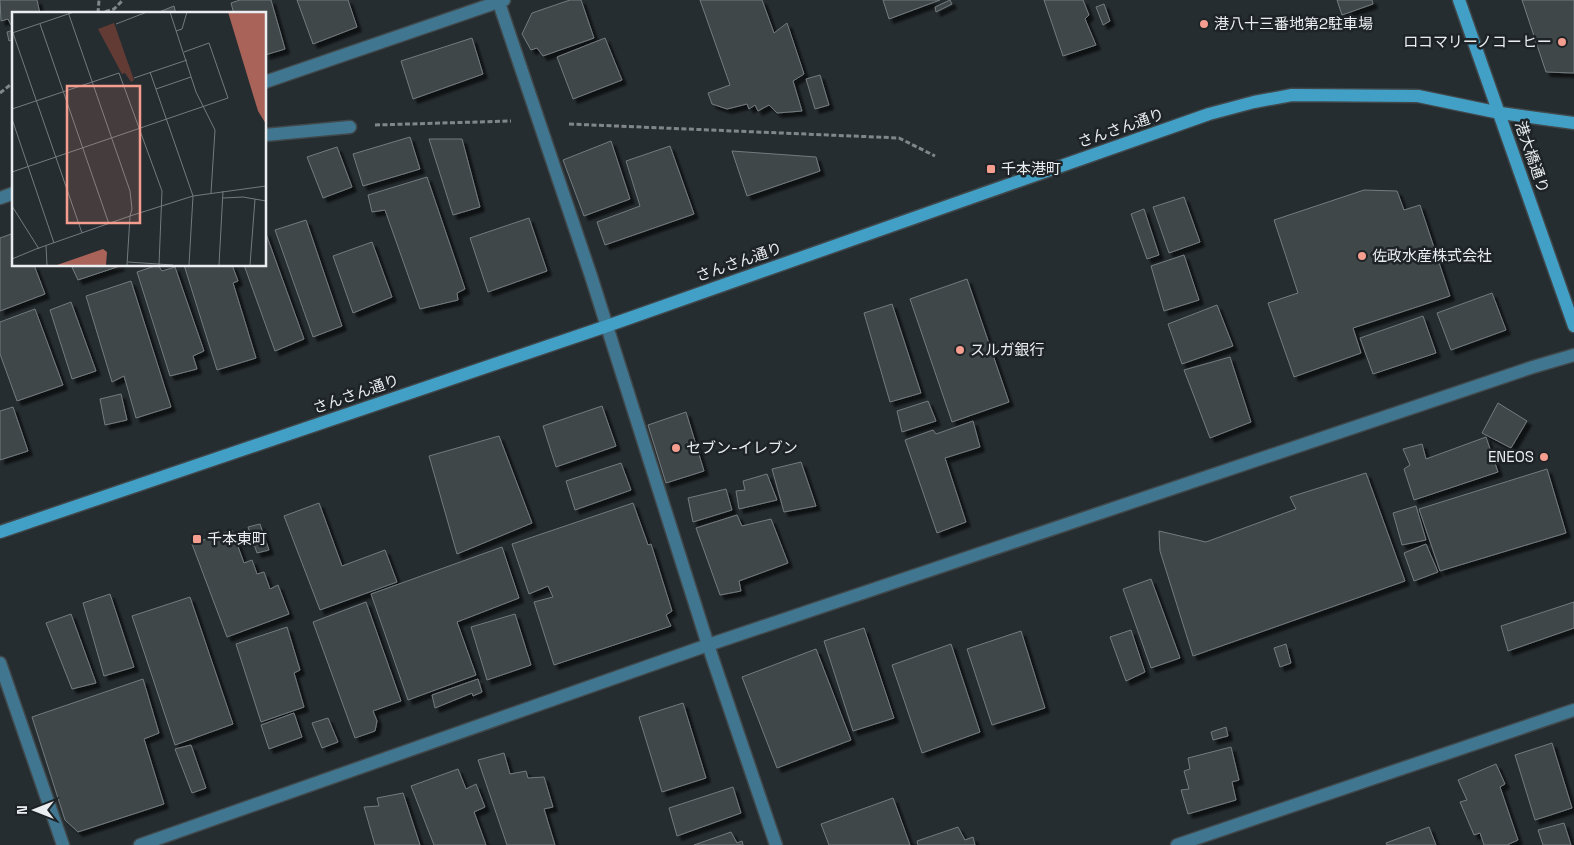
<svg xmlns="http://www.w3.org/2000/svg" width="1574" height="845" font-family="'Space Grotesk','Noto Sans JP',sans-serif">
  <style>
    .building { fill: #3f464a; stroke: #747b7f; filter: url(#shadow) }
    .lines { fill: none; stroke-linecap: round; stroke-linejoin: round }
    .lane-casing { stroke: #41484b; stroke-width: 15 }
    .street-casing { stroke: #41484b; stroke-width: 15 }
    .secondary-casing { stroke: #41484b; stroke-width: 15 }
    .path { stroke: #818789; stroke-width: 3; stroke-dasharray: 5 2.5; stroke-linecap: butt }
    .lane { stroke: #40768f; stroke-width: 12 }
    .street { stroke: #40768f; stroke-width: 12 }
    .secondary { stroke: #42a0c7; stroke-width: 12 }
    .poi-dot { fill: #f59d8f; stroke: #1d2326; stroke-width: 2 }
    .labels { text-anchor: middle; stroke-width: 5; stroke-linejoin: round; paint-order: stroke }
    .poi-label { font-size: 15px; fill: #eaeef0; stroke: #1d2326; text-anchor: start }
    .street-label { font-size: 15px; fill: #eaeef0; stroke: #1d2326 }
    .inset-road { fill: none; stroke: #747a7d; stroke-width: 1 }
    .view { fill: #f59d8f; fill-opacity: 0.15; stroke: #f59d8f; stroke-width: 2.5 }
    .inset-edge { fill: none; stroke: #eaeef0; stroke-width: 2.5 }
  </style>
  <defs>
    <filter id="shadow"><feDropShadow dx="4.5" dy="4.5" stdDeviation="1" flood-color="#0009"/></filter>
  </defs>
  <rect width="100%" height="100%" fill="#262d30"/>
  <g class="building">
    <polygon points="0,0 37,0 40,14 14,14 14,25 11,25 8,19 1,21"/>
    <polygon points="240,0 271,0 285,49 265,55 265,14 234,14 231,3"/>
    <polygon points="297,0 348,0 357,27 313,44"/>
    <polygon points="570,0 581,0 594,38 543,56 537,48 531,50 522,34 532,13"/>
    <polygon points="700,0 762,0 774,33 787,23 804,74 793,81 802,111 777,113 769,105 758,111 755,105 749,109 747,104 727,109 712,104 708,93 730,85"/>
    <polygon points="883,0 940,0 889,19"/>
    <polygon points="950,0 952,4 936,12 935,7"/>
    <polygon points="1044,0 1083,0 1089,15 1085,19 1096,45 1063,56"/>
    <polygon points="1337,0 1372,0 1373,4 1342,15"/>
    <polygon points="1522,0 1574,0 1574,73 1546,72"/>
    <polygon points="1104,4 1110,21 1103,25 1096,7"/>
    <polygon points="174,6 176,14 159,14 159,12"/>
    <polygon points="14,30 14,39 9,41 7,32"/>
    <polygon points="472,38 483,74 413,99 401,61"/>
    <polygon points="605,38 622,80 573,99 557,57"/>
    <polygon points="820,75 829,105 815,109 806,79"/>
    <polygon points="410,137 420,169 363,186 353,154"/>
    <polygon points="429,139 462,139 480,207 453,215"/>
    <polygon points="611,141 630,199 584,216 563,160"/>
    <polygon points="670,146 694,214 605,245 597,222 640,206 626,161"/>
    <polygon points="337,147 352,187 323,198 307,157"/>
    <polygon points="732,151 816,157 820,171 747,196"/>
    <polygon points="427,177 465,289 457,293 458,300 420,309 385,210 372,212 368,195"/>
    <polygon points="1364,190 1397,191 1404,210 1420,205 1450,296 1353,328 1361,353 1294,377 1268,303 1298,293 1274,220"/>
    <polygon points="1184,197 1200,242 1169,253 1153,207"/>
    <polygon points="1144,209 1159,255 1147,259 1131,214"/>
    <polygon points="529,218 547,271 488,292 470,238"/>
    <polygon points="306,220 342,326 313,337 275,230"/>
    <polygon points="265,231 304,339 275,351 244,265 265,265"/>
    <polygon points="14,233 14,265 34,265 45,294 0,311 0,238"/>
    <polygon points="372,242 392,297 353,313 333,256"/>
    <polygon points="1184,255 1199,300 1164,311 1151,266"/>
    <polygon points="71,265 120,265 120,266 78,280"/>
    <polygon points="158,265 162,271 175,267 204,351 193,356 197,369 170,376 137,272"/>
    <polygon points="184,265 232,265 238,281 233,283 256,358 217,370"/>
    <polygon points="967,279 1009,402 952,422 910,299"/>
    <polygon points="131,281 171,407 136,418 124,376 112,382 86,296"/>
    <polygon points="1492,293 1506,330 1451,350 1437,313"/>
    <polygon points="71,302 96,371 72,379 50,310"/>
    <polygon points="892,304 921,393 890,402 864,313"/>
    <polygon points="1217,305 1233,346 1182,364 1168,324"/>
    <polygon points="35,309 63,385 17,401 0,354 0,322"/>
    <polygon points="1423,316 1436,353 1373,374 1360,338"/>
    <polygon points="1230,357 1251,422 1210,438 1184,370"/>
    <polygon points="121,394 127,420 105,425 100,399"/>
    <polygon points="928,401 936,421 902,432 897,411"/>
    <polygon points="1498,403 1527,421 1511,448 1482,433"/>
    <polygon points="602,406 616,446 556,467 543,426"/>
    <polygon points="13,407 28,451 0,460 0,411"/>
    <polygon points="686,412 704,471 666,483 648,425"/>
    <polygon points="973,421 980,447 945,458 966,522 937,533 905,440 933,430 936,434"/>
    <polygon points="499,436 532,523 457,554 429,456"/>
    <polygon points="1486,437 1498,472 1414,500 1404,469 1410,465 1403,449 1422,444 1426,459"/>
    <polygon points="801,462 816,506 784,512 772,469"/>
    <polygon points="621,463 631,490 575,510 566,481"/>
    <polygon points="1547,469 1566,533 1440,571 1419,509"/>
    <polygon points="1366,473 1405,581 1193,656 1160,551 1159,531 1206,542 1296,509 1290,497"/>
    <polygon points="767,474 777,500 739,509 736,491 745,490 743,481"/>
    <polygon points="726,489 732,510 693,522 688,498"/>
    <polygon points="319,503 342,566 385,550 397,582 320,610 284,516"/>
    <polygon points="633,503 648,545 651,544 672,611 666,615 671,626 554,665 534,602 553,597 548,586 529,594 512,544"/>
    <polygon points="1416,506 1426,540 1402,545 1393,513"/>
    <polygon points="737,515 742,526 771,519 788,563 739,581 741,591 720,595 696,528"/>
    <polygon points="260,524 269,550 257,553 248,527"/>
    <polygon points="232,530 244,563 252,560 257,574 264,572 270,589 278,585 289,614 227,637 192,544"/>
    <polygon points="1426,544 1438,572 1414,581 1404,553"/>
    <polygon points="502,547 519,598 457,622 476,675 408,700 371,594"/>
    <polygon points="1151,579 1180,658 1151,668 1123,589"/>
    <polygon points="110,594 134,667 104,676 83,603"/>
    <polygon points="190,597 233,724 175,745 132,616"/>
    <polygon points="366,602 401,701 373,711 377,721 375,731 355,738 313,622"/>
    <polygon points="1574,602 1574,628 1508,651 1501,626"/>
    <polygon points="71,614 96,683 72,689 46,623"/>
    <polygon points="515,614 531,665 487,680 471,627"/>
    <polygon points="287,627 300,670 294,673 304,707 261,722 236,644"/>
    <polygon points="864,628 894,718 853,731 824,641"/>
    <polygon points="1131,630 1145,672 1126,681 1110,637"/>
    <polygon points="1021,631 1045,708 992,725 967,649"/>
    <polygon points="951,644 980,732 922,753 892,665"/>
    <polygon points="1286,644 1291,663 1280,667 1274,648"/>
    <polygon points="816,649 851,740 777,768 742,677"/>
    <polygon points="143,679 159,733 144,739 164,804 78,832 65,820 32,717"/>
    <polygon points="478,679 482,692 473,696 472,693 435,708 432,695"/>
    <polygon points="683,703 706,778 662,792 639,717"/>
    <polygon points="294,713 302,737 269,749 261,725"/>
    <polygon points="328,718 338,742 322,748 312,723"/>
    <polygon points="1226,727 1228,736 1213,740 1211,732"/>
    <polygon points="1552,743 1572,808 1535,820 1515,755"/>
    <polygon points="191,745 206,788 192,793 175,749"/>
    <polygon points="1231,747 1239,780 1232,782 1236,800 1188,814 1181,790 1189,789 1184,771 1190,769 1188,758"/>
    <polygon points="504,753 510,774 526,771 528,778 544,777 553,807 544,809 555,845 507,845 478,760"/>
    <polygon points="1496,764 1505,784 1500,787 1518,840 1507,845 1484,845 1480,833 1474,835 1460,802 1467,800 1458,780"/>
    <polygon points="458,769 466,789 476,784 485,807 474,812 486,845 434,845 411,786"/>
    <polygon points="733,787 741,813 677,836 669,808"/>
    <polygon points="403,793 420,845 375,845 364,807 379,806 377,798"/>
    <polygon points="893,798 910,845 829,845 821,824"/>
    <polygon points="1564,823 1571,845 1543,845 1538,830"/>
    <polygon points="958,827 965,840 973,837 975,845 918,845 917,841"/>
    <polygon points="1429,827 1436,845 1387,845 1386,843"/>
    <polygon points="731,832 737,843 742,841 743,845 694,845"/>
  </g>
  <g class="lines">
    <defs>
      <polyline id="lane" points="265,135 350,127"/>
      <g id="street">
        <polyline points="498,0 591,276 708,645 776,845"/>
        <polyline points="265,82 504,0"/>
        <polyline points="0,198 14,193"/>
        <polyline points="0,663 63,845"/>
        <polyline points="140,845 708,645 1533,367 1574,355"/>
        <polyline points="1177,845 1574,710"/>
      </g>
      <g id="secondary">
        <polyline points="1459,0 1574,326"/>
        <polyline points="0,532 607,326 1209,114 1254,102 1292,95 1418,96 1500,113 1574,123"/>
      </g>
    </defs>
    <use href="#lane" class="lane-casing"/>
    <use href="#street" class="street-casing"/>
    <use href="#secondary" class="secondary-casing"/>
    <g class="path">
      <polyline points="98,13 99,0"/>
      <polyline points="98,14 114,9 123,0"/>
      <polyline points="0,93 14,82"/>
      <polyline points="569,124 899,138 935,156"/>
      <polyline points="375,125 511,121"/>
    </g>
    <use href="#lane" class="lane"/>
    <use href="#street" class="street"/>
    <use href="#secondary" class="secondary"/>
  </g>
  <g class="poi-dot">
    <circle cx="1204" cy="24" r="5"/>
    <circle cx="1562" cy="42" r="5"/>
    <rect x="986" y="164" width="10" height="10" rx="2.5"/>
    <circle cx="1362" cy="256" r="5"/>
    <circle cx="960" cy="350" r="5"/>
    <circle cx="676" cy="448" r="5"/>
    <circle cx="1544" cy="457" r="5"/>
    <rect x="192" y="534" width="10" height="10" rx="2.5"/>
  </g>
  <g class="labels">
    <g class="poi-label">
      <text x="1214" y="29">港八十三番地第2駐車場</text>
      <text x="1552" y="47" text-anchor="end">ロコマリーノコーヒー</text>
      <text x="1001" y="174">千本港町</text>
      <text x="1372" y="261">佐政水産株式会社</text>
      <text x="970" y="355">スルガ銀行</text>
      <text x="686" y="453">セブン-イレブン</text>
      <text x="1534" y="462" text-anchor="end">ENEOS</text>
      <text x="207" y="544">千本東町</text>
    </g>
    <g class="street-label">
      <text transform="translate(1121 128) rotate(-19)" y="5">さんさん通り</text>
      <text transform="translate(1532 157) rotate(71)" y="5">港大橋通り</text>
      <text transform="translate(739 262) rotate(-19)" y="5">さんさん通り</text>
      <text transform="translate(356 394) rotate(-19)" y="5">さんさん通り</text>
    </g>
  </g>
  <g transform="translate(12 12)">
    <rect width="254" height="254" fill="#262d30"/>
    <path d="M102,11L122,68L119,70L113,61L110,62L86,17Z" fill="#623b35"/>
    <path d="M216,0H254V123V112L246,99ZM91,237L95,240L94,253H45Z" fill="#aa6359"/>
    <path class="inset-road" d="M158,0L184,80L203,118L199,181M28,12L97,212M104,12L135,0M164,19L170,17L175,0M0,21L62,0M1,21L70,221M138,60L181,184L177,253M122,66L175,48M144,77L179,65M0,97L107,61L150,179L147,253M0,107L42,231M0,160L216,86L197,31L172,40M211,186L231,185L254,189M0,194L27,237M34,234L35,253M24,237L118,204L120,197L118,179L56,0M0,247L24,237M116,250L161,253M115,253L118,204L181,184L254,174M207,253L211,179M238,253L243,187"/>
    <path class="view" d="M55,74H128V211H55Z"/>
    <rect width="254" height="254" class="inset-edge"/>
  </g>
  <g transform="translate(35 810) rotate(270)" stroke="#1d2326" stroke-width="4" paint-order="stroke">
  <path d="M0-4L9 19L0 12L-9 19Z" fill="#eaeef0"/>
  <text y="-8" font-size="14" font-weight="bold" text-anchor="middle" fill="#eaeef0">N</text>
  </g>
</svg>
